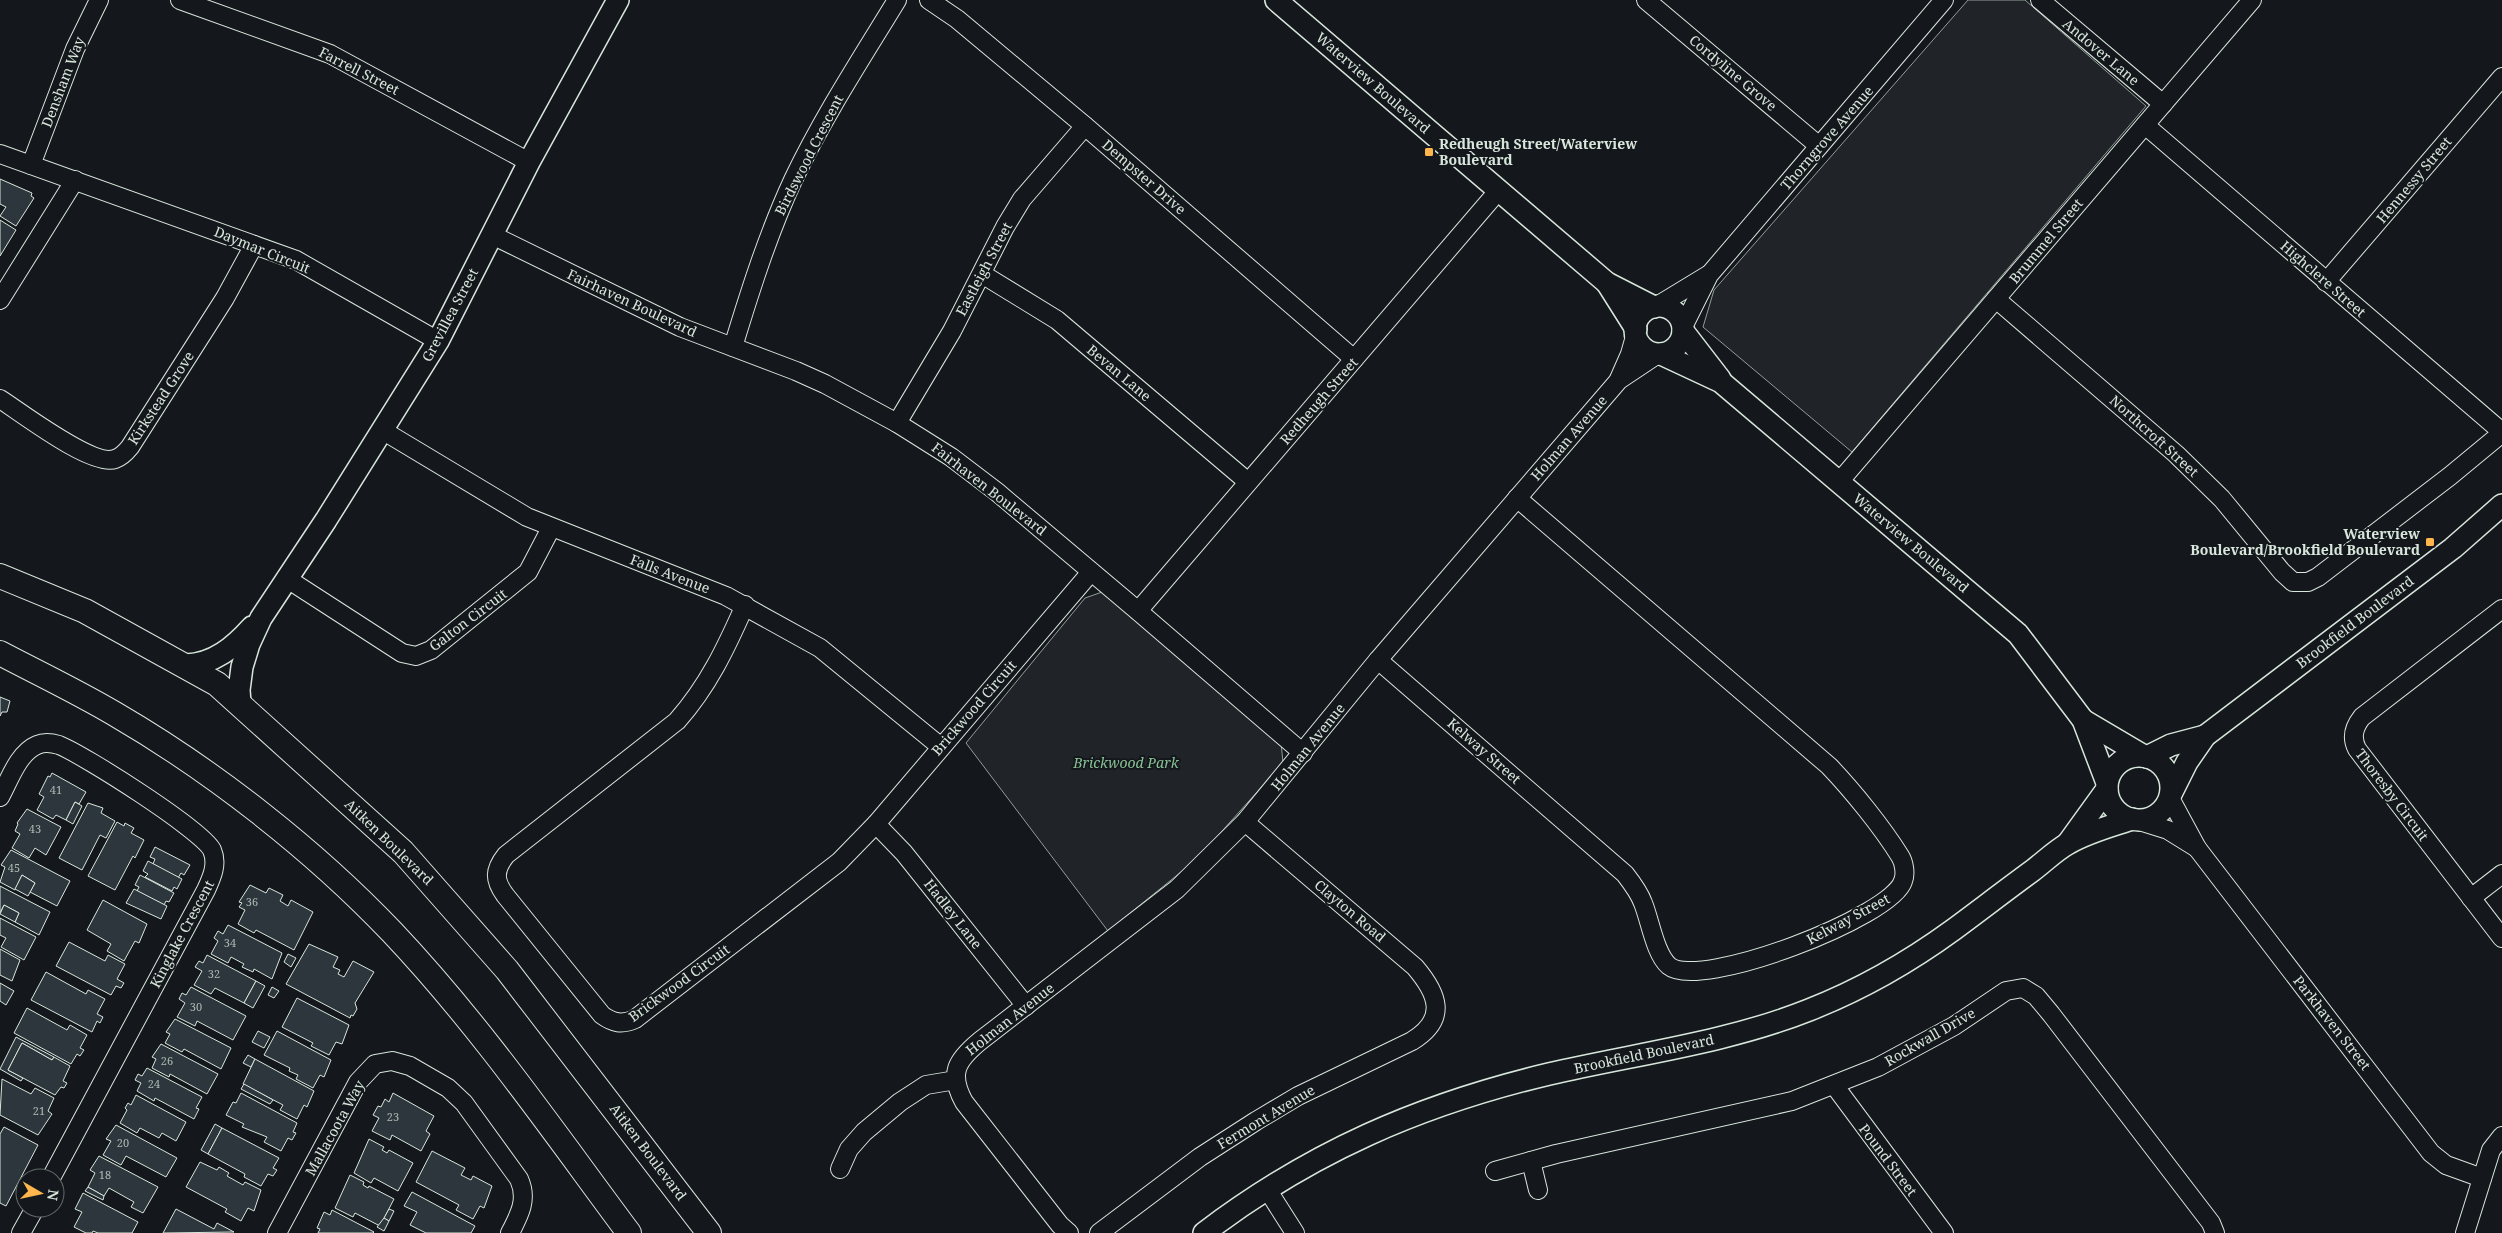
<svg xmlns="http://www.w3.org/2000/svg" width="2502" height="1233" font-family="'Noto Serif',serif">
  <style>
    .green { fill: #202428; stroke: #939e99 }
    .building { fill: #2c363c; stroke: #d8e6dc }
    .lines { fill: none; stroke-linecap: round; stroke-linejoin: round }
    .minor-casing { stroke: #d8e6dc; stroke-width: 20 }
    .tertiary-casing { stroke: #d8e6dc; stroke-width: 24 }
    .secondary-casing { stroke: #d8e6dc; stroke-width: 26 }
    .minor { stroke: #14181c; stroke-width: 18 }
    .tertiary { stroke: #14181c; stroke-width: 21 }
    .secondary { stroke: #14181c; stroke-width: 24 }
    .poi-dot { fill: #ffb74d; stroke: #14181c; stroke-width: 2 }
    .labels { text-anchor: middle; stroke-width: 4; stroke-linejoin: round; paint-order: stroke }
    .number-label { font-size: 11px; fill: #adbab4 }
    .street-label { font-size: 14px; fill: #d8e6dc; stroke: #14181c }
    .poi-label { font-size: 14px; font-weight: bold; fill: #d8e6dc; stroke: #14181c; text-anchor: start }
    .park-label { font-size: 14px; font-style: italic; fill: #8ac095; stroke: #14181c }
  </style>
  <rect width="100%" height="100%" fill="#14181c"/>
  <g class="green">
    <polygon points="1968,0 2025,0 2146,106 1852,452 1703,327 1714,290"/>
    <polygon points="1105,591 1281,742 1283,763 1197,859 1108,931 966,743 1085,598"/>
  </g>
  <g class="building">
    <polygon points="0,179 32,193 31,196 34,198 16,226 0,216 6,207 0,204"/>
    <polygon points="0,220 16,230 0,256"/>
    <polygon points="0,697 10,701 7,712 2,712 0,716"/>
    <polygon points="52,773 86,792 79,804 75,802 66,820 56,815 53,819 37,810 44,797 39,794 48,776 50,777"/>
    <polygon points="75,802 82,806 73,824 66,820"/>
    <polygon points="88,803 103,808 101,813 115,821 106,838 100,835 82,870 59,858"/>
    <polygon points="27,809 61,827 46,855 35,848 29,858 12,848 20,834 15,831 18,824 17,823"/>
    <polygon points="117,822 124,826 125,823 134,828 131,833 144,840 135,858 133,856 115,890 88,876"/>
    <polygon points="155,847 190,865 184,875 181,873 178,878 153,864 155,859 150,857"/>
    <polygon points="11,850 70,881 57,906 30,892 35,883 22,875 15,890 0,882 5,867 1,865"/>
    <polygon points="148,861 182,879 177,889 174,887 172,891 145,877 148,874 143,871"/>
    <polygon points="22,875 35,883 28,896 15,889"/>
    <polygon points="140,875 174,893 169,902 166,901 164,905 137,891 139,887 135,885"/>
    <polygon points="250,885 266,893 269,888 283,895 280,901 288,906 291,900 313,912 294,950 256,930 254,933 238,924 245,910 239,907 242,903 239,902"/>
    <polygon points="0,886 50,912 39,935 15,922 19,913 4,905 0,913"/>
    <polygon points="134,889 167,906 161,919 126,903"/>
    <polygon points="103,900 147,924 139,943 135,941 124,961 107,951 111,944 87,930"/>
    <polygon points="4,905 19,913 15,922 0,914"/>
    <polygon points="0,918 36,937 24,960 1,947 6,938 0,935"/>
    <polygon points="228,925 282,953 272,979 254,969 253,972 242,967 244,964 231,957 228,963 211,954 218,941 214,938 218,931 223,934"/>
    <polygon points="69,942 105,961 108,955 125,964 117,979 124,983 121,988 116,986 111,995 56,966"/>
    <polygon points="309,944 338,957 333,967 340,970 338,974 344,977 353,961 374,972 355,1003 357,1009 353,1016 351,1015 350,1018 286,984"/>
    <polygon points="0,949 20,960 12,981 0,975"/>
    <polygon points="288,954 296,958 291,967 284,962"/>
    <polygon points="207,955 256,981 244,1003 215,988 211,994 194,985 202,971 195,967 199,961 203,963"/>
    <polygon points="46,972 86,994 88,990 105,999 97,1014 103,1017 100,1023 97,1021 92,1032 31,1000"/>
    <polygon points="256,981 265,986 253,1008 244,1003"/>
    <polygon points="0,983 14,991 6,1005 0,1001"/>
    <polygon points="191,987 246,1016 233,1040 197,1021 195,1026 177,1017 185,1003 179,999 182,993 186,995"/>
    <polygon points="272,987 279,991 274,998 268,995"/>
    <polygon points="297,998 349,1025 342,1044 336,1042 329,1055 311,1046 313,1043 282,1027"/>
    <polygon points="27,1008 67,1030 70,1025 87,1035 80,1048 84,1050 80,1056 77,1054 71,1064 14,1033"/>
    <polygon points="175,1019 231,1048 221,1069 184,1049 182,1052 165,1043 170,1034 166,1032"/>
    <polygon points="258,1031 270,1037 264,1048 252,1042"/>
    <polygon points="277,1031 331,1060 324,1077 320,1075 313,1088 296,1079 298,1075 289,1071 290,1068 264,1055"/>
    <polygon points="16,1037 54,1057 52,1060 22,1043 8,1070 23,1078 21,1081 0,1069"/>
    <polygon points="22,1043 52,1060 54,1057 70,1066 63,1081 67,1083 64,1088 61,1087 55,1095 8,1070"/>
    <polygon points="161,1044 218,1074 207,1094 170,1074 169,1077 152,1068 156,1059 152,1057"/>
    <polygon points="248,1055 255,1059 251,1067 243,1063"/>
    <polygon points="255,1059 314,1091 307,1107 304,1105 297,1119 280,1110 283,1105 243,1084"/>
    <polygon points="147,1068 202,1097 196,1108 199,1109 194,1119 155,1098 154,1101 137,1091 141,1083 135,1080 138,1074 142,1076"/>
    <polygon points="2,1079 31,1094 35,1088 54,1098 48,1111 52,1114 38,1135 0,1115"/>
    <polygon points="244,1084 273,1100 270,1104 241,1089"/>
    <polygon points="241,1093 297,1123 293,1132 296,1133 292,1140 288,1138 281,1151 264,1142 267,1137 242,1127 244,1124 226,1115 233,1102 236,1103"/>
    <polygon points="393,1093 434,1116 426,1131 430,1134 421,1151 392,1135 390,1140 372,1131 379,1118 373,1115 378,1106 381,1107 385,1099 389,1102"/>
    <polygon points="136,1095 186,1122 176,1141 162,1133 159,1138 140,1128 137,1133 120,1123 127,1110 125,1108 128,1103 131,1105"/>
    <polygon points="215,1124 222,1128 208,1154 201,1150"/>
    <polygon points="116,1125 177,1158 166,1177 126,1156 121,1165 103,1155 111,1141 106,1139"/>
    <polygon points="4,1127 38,1145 6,1206 0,1203 0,1134"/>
    <polygon points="222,1128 279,1158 273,1168 277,1170 273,1176 268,1174 261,1186 244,1177 245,1174 208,1154"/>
    <polygon points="369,1139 384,1147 382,1150 387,1153 389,1150 413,1163 398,1191 374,1178 371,1183 354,1173"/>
    <polygon points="432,1151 465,1168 461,1175 471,1180 473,1176 492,1186 484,1208 480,1206 473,1219 456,1210 459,1205 416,1182"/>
    <polygon points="99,1156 158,1187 143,1213 131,1207 134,1202 109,1188 104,1196 88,1187 95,1173 90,1170"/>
    <polygon points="200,1162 217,1170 219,1167 229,1173 227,1176 243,1185 245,1182 261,1190 254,1211 248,1208 241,1221 225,1212 227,1209 186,1187"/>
    <polygon points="350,1175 364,1182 363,1185 368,1188 369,1186 394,1199 380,1226 355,1213 353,1217 335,1208"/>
    <polygon points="88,1187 104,1196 103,1200 85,1191"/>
    <polygon points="412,1192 475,1226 471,1233 426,1233 410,1225 417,1212 404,1206"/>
    <polygon points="83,1193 138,1222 132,1233 98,1233 93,1231 92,1233 86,1233 74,1227 82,1212 75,1209"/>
    <polygon points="176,1209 214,1229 217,1223 234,1232 163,1233"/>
    <polygon points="389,1209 394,1211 389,1221 384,1218"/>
    <polygon points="332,1210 374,1232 373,1233 318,1233 320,1229 317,1228 324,1212 330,1215"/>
    <polygon points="384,1218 389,1221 384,1231 377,1227"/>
  </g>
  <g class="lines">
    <defs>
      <g id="minor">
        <polyline points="180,0 330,54 529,162"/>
        <polyline points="929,0 957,19 1085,126 1354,359"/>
        <polyline points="1646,0 1819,146"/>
        <polyline points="2040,0 2163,104"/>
        <polyline points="2145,125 2502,432"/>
        <polyline points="0,154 296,260 438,341"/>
        <polyline points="31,165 75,49 99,0"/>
        <polyline points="492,235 680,327 796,371 825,384 897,423 951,457 997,492 1138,611 1303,753"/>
        <polyline points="982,274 1057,320 1248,482"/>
        <polyline points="2326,282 2502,77"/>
        <polyline points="1996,299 2176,454 2222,499 2282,572 2293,582 2308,582 2318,577 2450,476 2502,433"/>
        <polyline points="0,300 75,180"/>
        <polyline points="1657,306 1708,275"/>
        <polyline points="1683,327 1709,275 1944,0"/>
        <path d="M733,347C750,291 768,234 793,180C823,117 861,59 897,0"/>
        <polyline points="1619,379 1630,354 1636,333"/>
        <path d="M0,399C22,413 92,467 115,459C121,457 126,452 130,447L225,298L254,245"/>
        <polyline points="897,423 952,331 1005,227 1022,199 1085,126"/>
        <polyline points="382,430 527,517 726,596 820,648 941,747"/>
        <polyline points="1839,482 2252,0"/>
        <polyline points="286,578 402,653 416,656 431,650 528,572 551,528"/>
        <path d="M745,605C726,648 708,686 677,721L506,855C494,870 494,880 505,895L602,1015C613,1023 622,1025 635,1019L839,862L876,824L1091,572"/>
        <path d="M2502,609L2362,717C2354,727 2351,737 2357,749L2502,938"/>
        <polyline points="1138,611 1499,190"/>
        <path d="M1378,660L1625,874C1632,883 1639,892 1643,903C1650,920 1655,954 1669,966C1699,991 1892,917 1903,881C1906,874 1904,862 1900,856C1882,827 1852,790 1829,766L1517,498"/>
        <path d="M0,797C9,781 18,753 37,745C44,742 52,743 59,745C84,755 202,830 212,850C218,864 212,877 206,890L51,1178"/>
        <polyline points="2170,798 2197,848 2431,1153 2446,1165 2482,1178"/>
        <polyline points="2136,820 2168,830 2197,848"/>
        <polyline points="876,824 904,853 1026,1006"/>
        <polyline points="2471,898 2502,874"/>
        <polyline points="1834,1085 1944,1233"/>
        <polyline points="1531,1161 1538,1190"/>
        <polyline points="840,1169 849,1149 864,1132 900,1102 926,1085 956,1080"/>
        <polyline points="1495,1171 1556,1154 1792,1101 1878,1067 1954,1026 2006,991 2023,988 2036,996 2051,1014 2211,1223 2215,1233"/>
        <polyline points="1267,1189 1295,1233"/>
        <polyline points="21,1233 35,1208"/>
        <path d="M277,1233L358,1082L375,1064L392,1061L410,1066L448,1088L464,1103L519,1179C528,1199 520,1214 510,1233"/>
        <path d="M1069,1233L1060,1225L964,1102C948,1073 957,1060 980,1041L1177,889L1245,822L1378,660L1619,380L1658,354"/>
        <path d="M1099,1233L1200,1157L1256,1121L1298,1096L1412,1041C1448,1019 1438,994 1415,967L1245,822"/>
        <polyline points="2465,1233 2491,1150 2502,1136"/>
      </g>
      <g id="tertiary">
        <polyline points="1276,0 1607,283 1654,307"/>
        <polyline points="1607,283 1636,329"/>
        <circle cx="1659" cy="330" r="24"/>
        <polyline points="1683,331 1720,379"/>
        <polyline points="1661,354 1721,382 2018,634 2083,720 2107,783"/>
        <path d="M186,665C214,664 234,647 252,627"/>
        <polyline points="240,703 239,690 242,667 249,644 261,618 326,520 438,341 529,162 618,0"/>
        <polyline points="2083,720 2144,756"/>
        <circle cx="2139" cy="788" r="32"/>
        <polyline points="2147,757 2171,745 2205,736"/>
        <polyline points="2171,794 2187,762 2205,736 2453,548 2502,505"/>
        <polyline points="2068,843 2107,789"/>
        <path d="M1204,1233C1311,1152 1419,1105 1549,1074C1635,1054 1726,1043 1809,1010C1860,990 1909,962 1953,930C1980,910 2006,890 2032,871C2044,862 2056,850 2069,843C2088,832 2111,826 2132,819"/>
      </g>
      <g id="secondary">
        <polyline points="0,576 85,611 217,684 403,852 507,970 709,1233"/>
        <path d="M0,653C38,673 78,692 115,714C213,771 314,850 392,932C480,1025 553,1131 629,1233"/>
      </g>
    </defs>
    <use href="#minor" class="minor-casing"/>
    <use href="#tertiary" class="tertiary-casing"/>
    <use href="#secondary" class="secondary-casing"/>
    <use href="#minor" class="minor"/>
    <use href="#tertiary" class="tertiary"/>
    <use href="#secondary" class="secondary"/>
  </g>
  <g class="poi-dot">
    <rect x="1424" y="147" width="10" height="10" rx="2.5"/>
    <rect x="2425" y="537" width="10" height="10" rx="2.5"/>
  </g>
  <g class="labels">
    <g class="number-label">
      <text x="56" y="794">41</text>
      <text x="35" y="833">43</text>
      <text x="14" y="872">45</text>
      <text x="252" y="906">36</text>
      <text x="230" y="947">34</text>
      <text x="214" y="978">32</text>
      <text x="196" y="1011">30</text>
      <text x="167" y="1065">26</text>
      <text x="154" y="1088">24</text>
      <text x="39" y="1115">21</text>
      <text x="393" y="1121">23</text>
      <text x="123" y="1147">20</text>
      <text x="105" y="1179">18</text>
    </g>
    <g class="street-label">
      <text transform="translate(2101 52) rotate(40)" y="5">Andover Lane</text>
      <text transform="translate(359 71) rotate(27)" y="5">Farrell Street</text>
      <text transform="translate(1733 73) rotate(40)" y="5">Cordyline Grove</text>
      <text transform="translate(63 82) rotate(-69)" y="5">Densham Way</text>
      <text transform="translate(1373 83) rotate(41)" y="5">Waterview Boulevard</text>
      <text transform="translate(1827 138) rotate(-49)" y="5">Thorngrove Avenue</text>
      <text transform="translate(809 155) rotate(-63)" y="5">Birdswood Crescent</text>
      <text transform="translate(1144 177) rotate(41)" y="5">Dempster Drive</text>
      <text transform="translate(2414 180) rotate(-50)" y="5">Hennessy Street</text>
      <text transform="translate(2046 241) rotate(-50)" y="5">Brummel Street</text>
      <text transform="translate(262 250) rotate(22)" y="5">Daymar Circuit</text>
      <text transform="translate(984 269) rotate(-62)" y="5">Eastleigh Street</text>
      <text transform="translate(2323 279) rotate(41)" y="5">Highclere Street</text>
      <text transform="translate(632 303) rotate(25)" y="5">Fairhaven Boulevard</text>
      <text transform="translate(450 315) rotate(-62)" y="5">Grevillea Street</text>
      <text transform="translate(1119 373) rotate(40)" y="5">Bevan Lane</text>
      <text transform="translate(161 398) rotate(-57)" y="5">Kirkstead Grove</text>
      <text transform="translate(1319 401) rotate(-49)" y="5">Redheugh Street</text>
      <text transform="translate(2154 436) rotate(42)" y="5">Northcroft Street</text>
      <text transform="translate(1569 438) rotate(-49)" y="5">Holman Avenue</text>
      <text transform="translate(989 489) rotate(38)" y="5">Fairhaven Boulevard</text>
      <text transform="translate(1911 543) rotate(40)" y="5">Waterview Boulevard</text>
      <text transform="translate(670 574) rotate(21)" y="5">Falls Avenue</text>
      <text transform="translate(468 620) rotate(-37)" y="5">Galton Circuit</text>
      <text transform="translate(2355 622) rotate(-37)" y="5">Brookfield Boulevard</text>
      <text transform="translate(974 708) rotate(-49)" y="5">Brickwood Circuit</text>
      <text transform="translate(1308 747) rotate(-51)" y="5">Holman Avenue</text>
      <text transform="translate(1484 751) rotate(41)" y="5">Kelway Street</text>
      <text transform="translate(2392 795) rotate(53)" y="5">Thoresby Circuit</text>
      <text transform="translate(389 842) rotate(44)" y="5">Aitken Boulevard</text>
      <text transform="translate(1350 911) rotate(40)" y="5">Clayton Road</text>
      <text transform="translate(953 914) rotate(52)" y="5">Hadley Lane</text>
      <text transform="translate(1848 919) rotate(-28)" y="5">Kelway Street</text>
      <text transform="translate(182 934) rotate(-62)" y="5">Kinglake Crescent</text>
      <text transform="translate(679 983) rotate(-36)" y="5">Brickwood Circuit</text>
      <text transform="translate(1010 1019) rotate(-38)" y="5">Holman Avenue</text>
      <text transform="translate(2332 1023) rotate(52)" y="5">Parkhaven Street</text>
      <text transform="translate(1930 1037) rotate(-30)" y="5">Rockwall Drive</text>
      <text transform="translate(1644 1054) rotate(-12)" y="5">Brookfield Boulevard</text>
      <text transform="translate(1266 1117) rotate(-31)" y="5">Fermont Avenue</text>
      <text transform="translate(335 1128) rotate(-61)" y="5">Mallacoota Way</text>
      <text transform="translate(648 1152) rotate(53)" y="5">Aitken Boulevard</text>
      <text transform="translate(1888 1160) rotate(53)" y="5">Pound Street</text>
    </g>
    <g class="poi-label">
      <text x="1439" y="149">Redheugh Street/Waterview<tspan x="1439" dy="16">Boulevard</tspan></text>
      <text x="2420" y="539" text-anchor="end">Waterview<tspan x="2420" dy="16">Boulevard/Brookfield Boulevard</tspan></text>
    </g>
    <g class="park-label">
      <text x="1126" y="768">Brickwood Park</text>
    </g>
  </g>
  <g transform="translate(40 1193) rotate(99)"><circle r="24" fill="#14181c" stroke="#626a69"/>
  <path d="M0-4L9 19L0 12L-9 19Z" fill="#ffb74d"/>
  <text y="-8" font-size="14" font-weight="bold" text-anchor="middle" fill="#d8e6dc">N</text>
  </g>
</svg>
